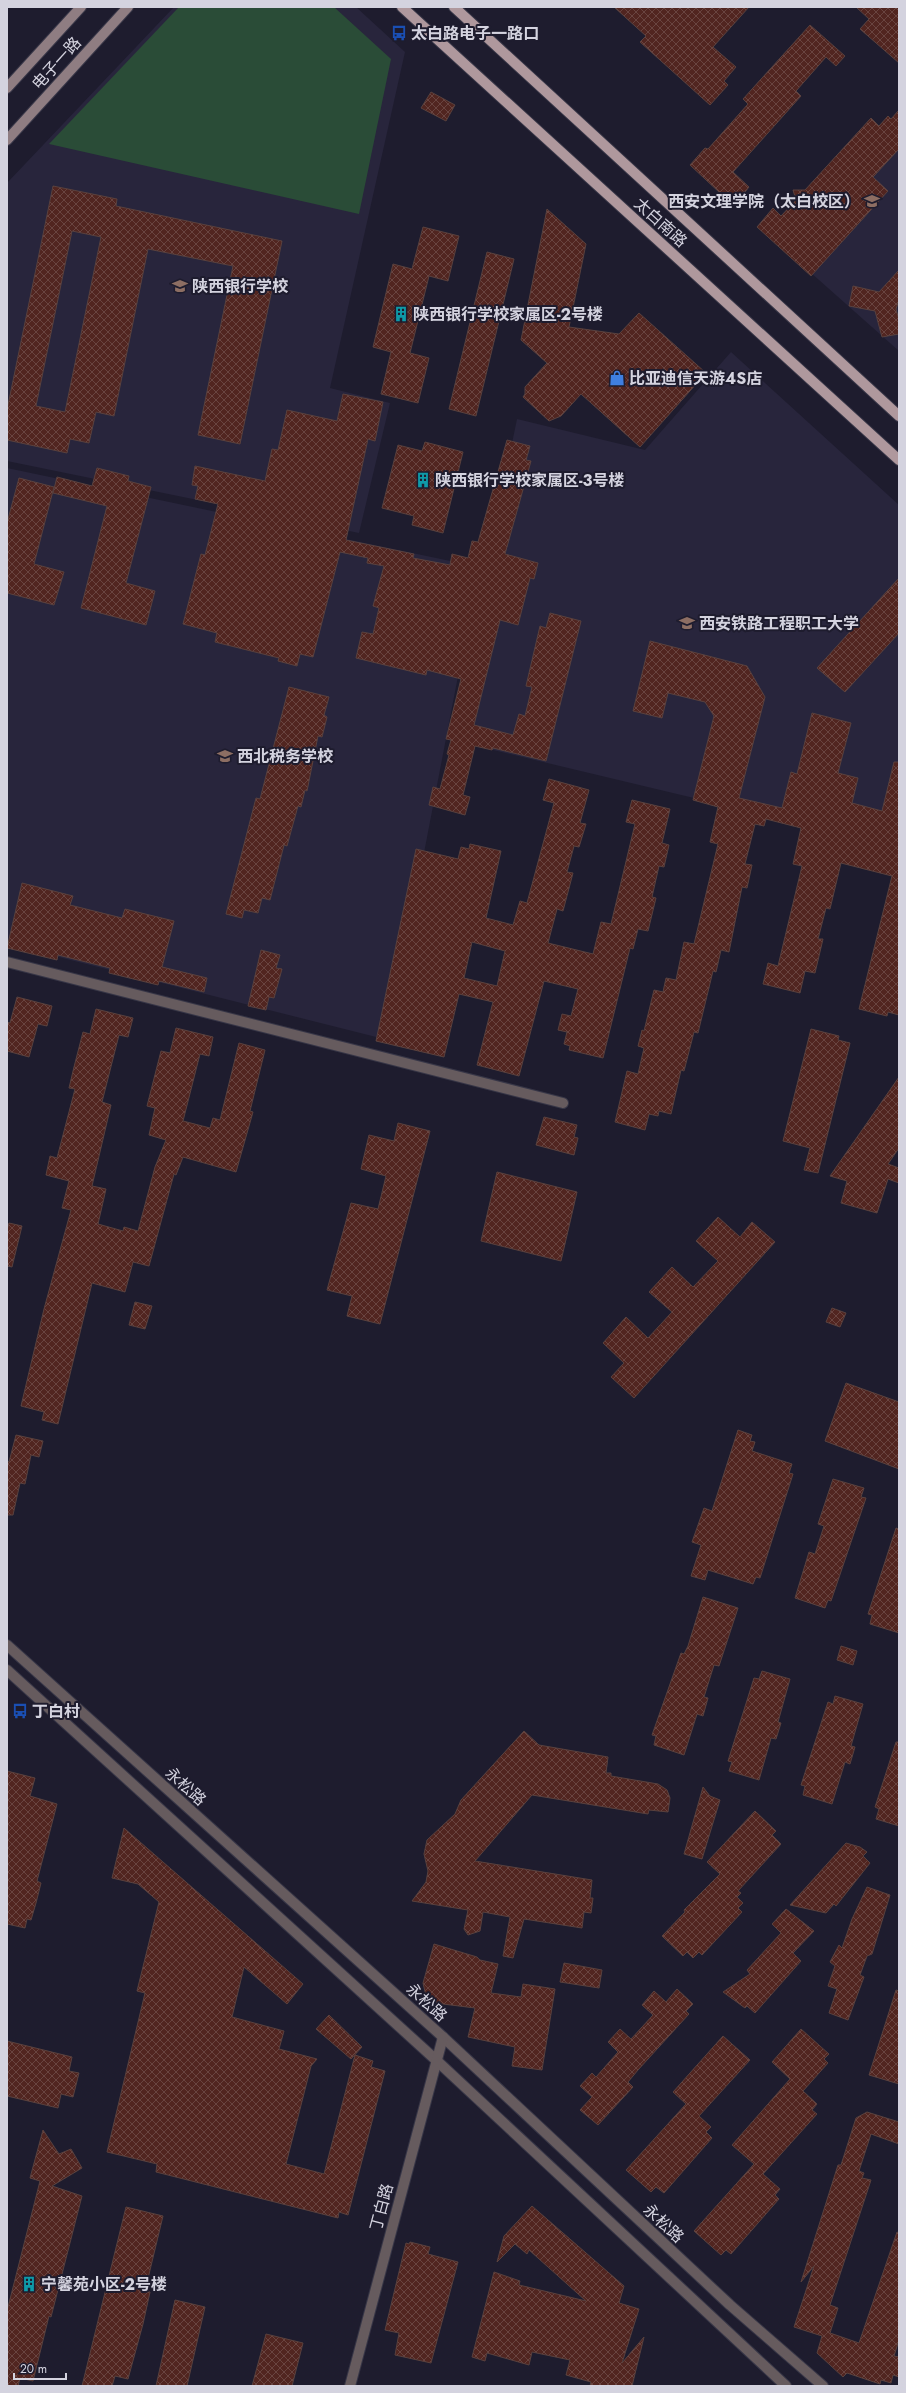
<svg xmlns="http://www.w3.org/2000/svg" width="906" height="2393" font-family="Jost,'Noto Sans SC',sans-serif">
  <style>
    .built { fill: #28253c }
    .garden { fill: #2a4c37 }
    .building { fill: url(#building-cross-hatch); stroke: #59413e; fill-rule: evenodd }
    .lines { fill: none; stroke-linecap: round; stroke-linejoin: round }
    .minor-casing { stroke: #373647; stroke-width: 12 }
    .tertiary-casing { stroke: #373647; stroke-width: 12 }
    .secondary-casing { stroke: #373647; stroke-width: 12 }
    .primary-casing { stroke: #373647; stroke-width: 12 }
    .minor { stroke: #665b5e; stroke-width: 10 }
    .tertiary { stroke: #665b5e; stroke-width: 10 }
    .secondary { stroke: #8f7d82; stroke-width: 10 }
    .primary { stroke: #af989d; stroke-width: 10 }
    .labels { text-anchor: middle; stroke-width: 4; stroke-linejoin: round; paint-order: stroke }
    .poi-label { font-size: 16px; font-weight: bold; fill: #d4d3df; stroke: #1e1c2e; text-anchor: start }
    .street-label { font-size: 16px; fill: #d4d3df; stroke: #1e1c2e }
  </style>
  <defs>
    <pattern id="building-cross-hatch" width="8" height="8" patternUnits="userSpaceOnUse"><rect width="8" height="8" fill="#512520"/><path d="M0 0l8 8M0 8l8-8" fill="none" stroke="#694440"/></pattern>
  </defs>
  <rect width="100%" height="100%" fill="#1e1c2e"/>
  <g class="built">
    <polygon points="174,7 356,7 405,52 330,388 390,403 359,533 7,461 7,183"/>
    <polygon points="899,147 899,351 792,256"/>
    <polygon points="731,352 899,505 899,847 451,740 517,419 645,450"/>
    <polygon points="7,468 479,567 388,1040 7,944"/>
  </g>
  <polygon class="garden" points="179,7 334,7 391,59 359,214 49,144"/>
  <g class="building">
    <polygon points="614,7 749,7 713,47 736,67 724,81 728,85 710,105 640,42 646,36"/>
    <polygon points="856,7 899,7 899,63 860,29 869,19"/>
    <polygon points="810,25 845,56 836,66 826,57 796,91 801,96 733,172 749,187 734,206 690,165 705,148 708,149 748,104 743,99"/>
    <polygon points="431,92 455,105 446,121 421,108"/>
    <polygon points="899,110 899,149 873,177 888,191 811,276 757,227 773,208 781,216 796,200 793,190 805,190 871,118 879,126 888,116 891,119"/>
    <path d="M53,186L117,199L116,206L282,241L240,444L198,435L233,266L148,249L114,416L96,412L89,443L70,439L67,453L7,440V410ZM72,231L101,237L65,412L36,406Z"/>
    <polygon points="547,209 586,244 569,327 619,334 639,313 706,373 640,447 581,394 561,416 549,421 523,397 525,394 525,387 547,363 521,340"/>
    <polygon points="423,227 459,236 448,281 429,276 410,353 429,358 418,403 381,394 391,352 373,347 393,264 412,269"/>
    <polygon points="487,252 514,259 476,416 449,409"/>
    <polygon points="899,270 899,300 896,309 899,320 899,334 882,337 875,311 849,306 853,286 879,292"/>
    <polygon points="343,394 383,402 375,441 368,439 346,540 414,554 413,558 450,565 452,554 468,558 472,541 478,542 507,440 530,446 526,460 531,461 505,554 538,563 534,579 530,578 518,625 500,620 474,725 513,735 519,714 525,716 532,687 526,686 540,626 546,628 550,613 581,621 546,761 493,748 492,750 475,746 463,795 470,797 465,815 429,805 433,787 440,789 449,755 447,754 451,740 446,739 461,679 427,670 426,675 356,658 362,632 373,634 379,608 373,606 384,566 367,563 368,558 340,552 313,657 300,654 297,666 278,661 279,658 215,642 217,633 183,624 201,554 205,555 218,504 195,499 198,486 192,485 195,466 265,481 272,449 278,450 287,410 337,421"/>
    <polygon points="425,442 463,452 443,533 412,525 414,516 382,508 398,445 422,451"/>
    <polygon points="97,468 129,476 128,481 151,487 126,583 155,591 146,625 81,608 107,506 53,493 57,477 92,486"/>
    <polygon points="19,478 54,487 34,564 64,572 54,605 7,593 7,523"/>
    <polygon points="899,578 899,633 845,692 817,668"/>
    <polygon points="650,641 747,666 765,697 739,798 782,808 791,772 797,774 812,713 851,723 838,773 858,778 852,803 882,811 894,762 899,762 899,1015 888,1012 887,1016 859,1009 892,876 841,863 830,909 826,908 818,939 823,939 815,973 805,971 800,993 763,984 768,963 778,966 802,866 793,864 801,828 766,819 764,826 755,824 745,864 752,865 747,888 742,887 729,952 721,950 716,972 713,971 698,1033 694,1032 684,1071 681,1070 671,1114 659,1111 658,1116 649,1114 645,1130 615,1122 627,1071 638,1074 644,1048 638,1046 642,1030 644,1031 654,990 663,992 666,978 676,980 684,942 694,944 718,844 710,842 718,807 693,800 714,716 705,702 668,693 662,718 633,711"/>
    <polygon points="289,687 329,697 324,715 327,717 322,737 318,736 307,791 305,790 301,807 298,806 287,846 284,845 270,900 262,898 258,913 244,910 242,918 226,914 256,798 260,799"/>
    <path d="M549,779L589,790L580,823L586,824L579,847L574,846L567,872L573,873L563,911L557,909L548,943L593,954L601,922L611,924L635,824L626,822L632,800L670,809L662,843L669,845L664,867L659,866L652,897L656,898L648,931L638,929L633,949L630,948L603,1058L569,1050L570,1046L564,1044L567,1032L558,1030L562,1014L571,1016L578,989L544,981L519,1076L477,1065L493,1002L459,994L444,1057L376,1041L416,849L458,859L461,847L469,849L470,844L501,851L486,918L513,925L520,901L527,903L554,803L543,800ZM472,942L505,951L497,986L464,978Z"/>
    <polygon points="22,883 73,896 70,905 122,918 125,909 174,921 162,967 207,978 204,992 159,981 158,985 109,973 110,968 58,955 57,960 7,948"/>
    <polygon points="261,950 280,955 276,968 282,969 274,998 269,997 266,1010 248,1006"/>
    <polygon points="17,997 52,1006 47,1026 38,1024 29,1057 7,1051 7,1022 10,1023"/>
    <polygon points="96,1009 133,1018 128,1037 119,1035 102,1102 111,1105 92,1186 106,1189 98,1224 123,1231 124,1227 138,1231 155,1167 166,1140 149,1135 155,1108 147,1106 161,1051 170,1053 176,1028 213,1037 209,1056 200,1054 183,1121 210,1128 213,1118 220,1120 239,1043 265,1050 250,1111 253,1112 236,1172 183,1157 176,1175 174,1174 149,1266 133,1262 125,1292 92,1283 58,1424 42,1420 44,1412 21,1406 44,1309 71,1210 62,1208 69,1181 46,1175 50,1156 57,1158 75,1089 69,1088 74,1067 83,1032 90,1034"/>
    <polygon points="811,1029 839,1036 838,1040 850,1043 818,1173 804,1170 810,1148 783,1141"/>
    <polygon points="899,1077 899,1148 888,1164 899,1168 899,1183 888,1179 877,1213 841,1203 847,1181 830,1176"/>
    <polygon points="544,1117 577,1125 574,1137 578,1138 574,1155 536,1145"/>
    <polygon points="398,1123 430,1131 380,1324 347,1316 352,1296 327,1290 351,1203 378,1209 386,1176 361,1169 369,1135 394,1141"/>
    <polygon points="497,1172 577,1192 561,1261 481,1241"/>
    <polygon points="718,1217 740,1237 752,1222 775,1242 634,1398 611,1377 624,1363 603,1343 626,1317 648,1338 672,1312 649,1292 672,1267 693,1287 718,1261 696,1241"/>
    <polygon points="9,1223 22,1226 12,1267 7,1266 7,1230"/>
    <polygon points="135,1302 152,1306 145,1329 129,1325"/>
    <polygon points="832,1308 846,1313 840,1327 826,1322"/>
    <polygon points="846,1383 899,1402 899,1469 825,1441"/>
    <polygon points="738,1430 752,1435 750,1441 755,1442 752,1451 792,1464 789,1473 793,1474 760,1578 756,1577 753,1584 708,1570 705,1580 691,1576 701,1545 692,1542 704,1508 712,1511"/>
    <polygon points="16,1435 43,1441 39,1457 31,1455 25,1484 20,1483 13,1515 7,1515 7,1461 9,1462"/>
    <polygon points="833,1479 864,1488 861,1497 866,1498 831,1601 828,1600 825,1608 795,1598 809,1552 815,1554 824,1526 818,1524"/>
    <polygon points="896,1528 899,1529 899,1633 870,1624 872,1615 868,1614"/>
    <polygon points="703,1597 738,1608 719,1666 714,1665 704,1697 708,1698 703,1716 697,1714 684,1755 654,1745 656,1736 652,1735 681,1653 684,1654 688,1646"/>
    <polygon points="841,1646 857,1651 853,1665 837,1660"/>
    <polygon points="762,1671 790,1679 778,1722 781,1723 776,1739 771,1738 759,1780 729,1771 732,1762 728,1761 754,1678 759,1679"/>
    <polygon points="835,1696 863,1704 851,1746 855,1747 850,1764 845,1762 832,1804 803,1795 805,1786 801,1785 828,1702 833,1704"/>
    <polygon points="524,1731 539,1745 608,1757 606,1773 611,1773 611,1776 658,1784 667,1790 670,1798 668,1812 649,1810 648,1814 532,1795 475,1861 592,1880 590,1898 593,1898 591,1913 584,1912 582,1928 524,1919 513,1958 503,1956 510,1917 483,1912 480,1931 468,1935 464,1929 468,1910 412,1901 426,1882 428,1871 424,1854 427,1840 455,1814 461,1800"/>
    <polygon points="896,1742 899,1742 899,1826 876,1819 879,1809 875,1807"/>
    <polygon points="7,1771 35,1778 30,1796 57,1804 37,1881 41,1883 36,1903 31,1920 27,1919 25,1928 7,1924"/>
    <polygon points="703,1787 710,1796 720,1800 702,1859 684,1854"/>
    <polygon points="755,1811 776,1831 772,1835 781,1844 738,1891 741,1893 737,1897 743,1903 738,1908 742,1912 702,1955 699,1952 693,1958 687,1952 683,1956 662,1936 685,1912 684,1910 720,1874 707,1862"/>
    <polygon points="124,1828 303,1984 287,2004 244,1967 232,2017 284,2031 279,2049 317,2059 311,2066 286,2164 324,2174 355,2055 373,2061 371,2067 385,2071 348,2215 339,2212 338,2218 156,2172 157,2164 107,2152 145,1993 137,1991 159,1902 138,1884 112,1878"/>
    <polygon points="846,1843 860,1847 867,1852 863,1856 870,1863 836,1906 834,1904 826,1913 790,1905"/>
    <polygon points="867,1887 890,1895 872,1954 867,1956 860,1975 864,1977 848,2020 829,2013 837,1989 828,1986 835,1966 830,1962 839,1945 842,1948 852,1919"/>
    <polygon points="786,1909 814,1931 793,1953 801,1961 755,2013 747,2006 745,2008 723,1992 750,1974 747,1970 781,1933 772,1924"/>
    <polygon points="434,1944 477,1957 480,1960 498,1964 491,1993 521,1997 523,1984 555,1989 542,2070 512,2066 515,2047 468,2037 475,2008 443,2004 436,2002 433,1997 426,1996 423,1983"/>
    <polygon points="564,1963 602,1970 599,1988 560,1982"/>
    <polygon points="677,1989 693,2004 686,2011 689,2014 638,2070 628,2082 633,2087 598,2125 580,2110 592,2097 580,2086 592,2073 596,2077 618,2052 608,2042 620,2029 631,2039 653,2015 642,2005 654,1991 666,2002"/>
    <polygon points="896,1990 899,1991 899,2084 869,2075"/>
    <polygon points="329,2015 362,2047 351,2059 316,2029"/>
    <polygon points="801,2029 829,2054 824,2059 828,2063 803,2091 817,2104 812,2110 817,2114 763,2174 780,2189 775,2195 779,2199 731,2254 726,2250 721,2255 694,2231 754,2164 732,2145 790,2079 772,2062"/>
    <polygon points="723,2036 750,2060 699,2116 711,2127 706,2132 712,2138 664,2193 656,2187 651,2192 626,2170 686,2104 673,2092"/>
    <polygon points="7,2041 72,2057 69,2071 79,2073 73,2097 61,2094 58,2108 7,2096"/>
    <polygon points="867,2112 899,2122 899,2144 871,2134 859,2171 864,2173 862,2178 871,2180 830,2305 838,2308 830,2333 859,2343 897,2232 899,2233 899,2340 894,2356 899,2357 899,2377 893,2375 891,2383 881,2380 880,2384 847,2373 843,2377 817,2353 822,2336 794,2327 814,2266 801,2282 838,2165 841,2165 856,2118"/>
    <polygon points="43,2130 59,2154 71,2149 82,2168 52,2186 82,2196 51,2317 49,2316 33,2381 20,2378 18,2386 7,2386 7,2311 40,2181 30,2178"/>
    <polygon points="532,2206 624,2286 619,2303 639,2309 622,2363 644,2337 632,2386 590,2386 591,2382 566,2375 570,2360 532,2352 529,2365 487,2353 485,2361 472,2357 494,2272 520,2281 519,2285 586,2301 529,2250 527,2254 515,2244 497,2262 504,2236"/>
    <polygon points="126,2207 163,2216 145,2291 150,2292 143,2324 128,2379 115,2376 112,2386 82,2386"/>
    <polygon points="410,2242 430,2247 428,2254 458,2262 431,2363 395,2355 399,2333 385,2330 406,2243 409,2244"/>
    <polygon points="175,2300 205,2307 187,2386 156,2386"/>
    <polygon points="266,2334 303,2343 292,2386 252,2386"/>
  </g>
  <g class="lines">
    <defs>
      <polyline id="minor" points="7,962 563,1103"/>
      <g id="tertiary">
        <polyline points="7,1645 443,2037 730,2305 823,2386"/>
        <polyline points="7,1670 436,2060 786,2386"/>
        <polyline points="350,2386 443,2037"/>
      </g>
      <g id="secondary">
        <polyline points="7,88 81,7"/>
        <polyline points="7,140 128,7"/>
      </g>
      <g id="primary">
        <polyline points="402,7 899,460"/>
        <polyline points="454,7 899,416"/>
      </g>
    </defs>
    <use href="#minor" class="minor-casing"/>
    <use href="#tertiary" class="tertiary-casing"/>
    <use href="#secondary" class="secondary-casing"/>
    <use href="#primary" class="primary-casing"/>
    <use href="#minor" class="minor"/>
    <use href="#tertiary" class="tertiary"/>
    <use href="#secondary" class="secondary"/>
    <use href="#primary" class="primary"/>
  </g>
  <defs>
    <symbol id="bus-bare" viewBox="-9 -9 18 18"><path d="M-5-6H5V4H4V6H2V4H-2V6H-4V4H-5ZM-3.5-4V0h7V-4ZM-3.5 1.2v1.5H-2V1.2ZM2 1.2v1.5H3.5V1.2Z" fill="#1a4fb4" stroke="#1e1c2e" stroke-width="2.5" paint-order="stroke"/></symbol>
    <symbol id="university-bare" viewBox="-9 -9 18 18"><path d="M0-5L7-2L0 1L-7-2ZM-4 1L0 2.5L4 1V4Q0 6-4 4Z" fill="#8d6e63" stroke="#1e1c2e" stroke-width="2.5" paint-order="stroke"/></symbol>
    <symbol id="building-bare" viewBox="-9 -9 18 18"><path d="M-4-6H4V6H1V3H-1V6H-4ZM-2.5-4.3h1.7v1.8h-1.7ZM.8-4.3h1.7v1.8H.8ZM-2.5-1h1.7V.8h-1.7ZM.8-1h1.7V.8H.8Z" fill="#0f9aa8" stroke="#1e1c2e" stroke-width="2.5" paint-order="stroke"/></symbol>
    <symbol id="shop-bare" viewBox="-9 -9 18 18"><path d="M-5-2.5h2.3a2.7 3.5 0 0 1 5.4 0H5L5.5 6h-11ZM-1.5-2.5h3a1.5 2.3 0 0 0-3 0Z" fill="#3f7fe0" stroke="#1e1c2e" stroke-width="2.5" paint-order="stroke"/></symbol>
  </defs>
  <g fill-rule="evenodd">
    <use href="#bus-bare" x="388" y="22" width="22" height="22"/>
    <use href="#university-bare" x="861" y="190" width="22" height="22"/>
    <use href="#university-bare" x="169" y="275" width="22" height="22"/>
    <use href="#building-bare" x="390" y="303" width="22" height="22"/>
    <use href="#shop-bare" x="606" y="367" width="22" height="22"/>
    <use href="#building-bare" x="412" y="469" width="22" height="22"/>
    <use href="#university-bare" x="676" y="612" width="22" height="22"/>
    <use href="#university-bare" x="214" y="745" width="22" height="22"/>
    <use href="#bus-bare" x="9" y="1700" width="22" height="22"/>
    <use href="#building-bare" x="18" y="2273" width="22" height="22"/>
  </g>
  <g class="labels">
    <g class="poi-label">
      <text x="411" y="39">太白路电子一路口</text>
      <text x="860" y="207" text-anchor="end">西安文理学院（太白校区）</text>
      <text x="192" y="292">陕西银行学校</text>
      <text x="413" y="320">陕西银行学校家属区-2号楼</text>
      <text x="629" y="384">比亚迪信天游4S店</text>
      <text x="435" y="486">陕西银行学校家属区-3号楼</text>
      <text x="699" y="629">西安铁路工程职工大学</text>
      <text x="237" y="762">西北税务学校</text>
      <text x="32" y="1717">丁白村</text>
      <text x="41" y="2290">宁馨苑小区-2号楼</text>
    </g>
    <g class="street-label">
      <text transform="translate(56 63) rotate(-48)" y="6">电子一路</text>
      <text transform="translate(661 222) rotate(42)" y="6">太白南路</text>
      <text transform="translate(186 1786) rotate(42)" y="6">永松路</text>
      <text transform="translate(427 2002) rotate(42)" y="6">永松路</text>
      <text transform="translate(381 2207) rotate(-75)" y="6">丁白路</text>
      <text transform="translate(664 2223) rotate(43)" y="6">永松路</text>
    </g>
  </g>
  <rect width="906" height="2393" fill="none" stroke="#d4d3df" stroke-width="16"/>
  <path d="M14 2373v6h52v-6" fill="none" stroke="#d4d3df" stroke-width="2"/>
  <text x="20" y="2373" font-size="12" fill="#d4d3df" stroke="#1e1c2e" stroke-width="3" paint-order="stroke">20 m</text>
</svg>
